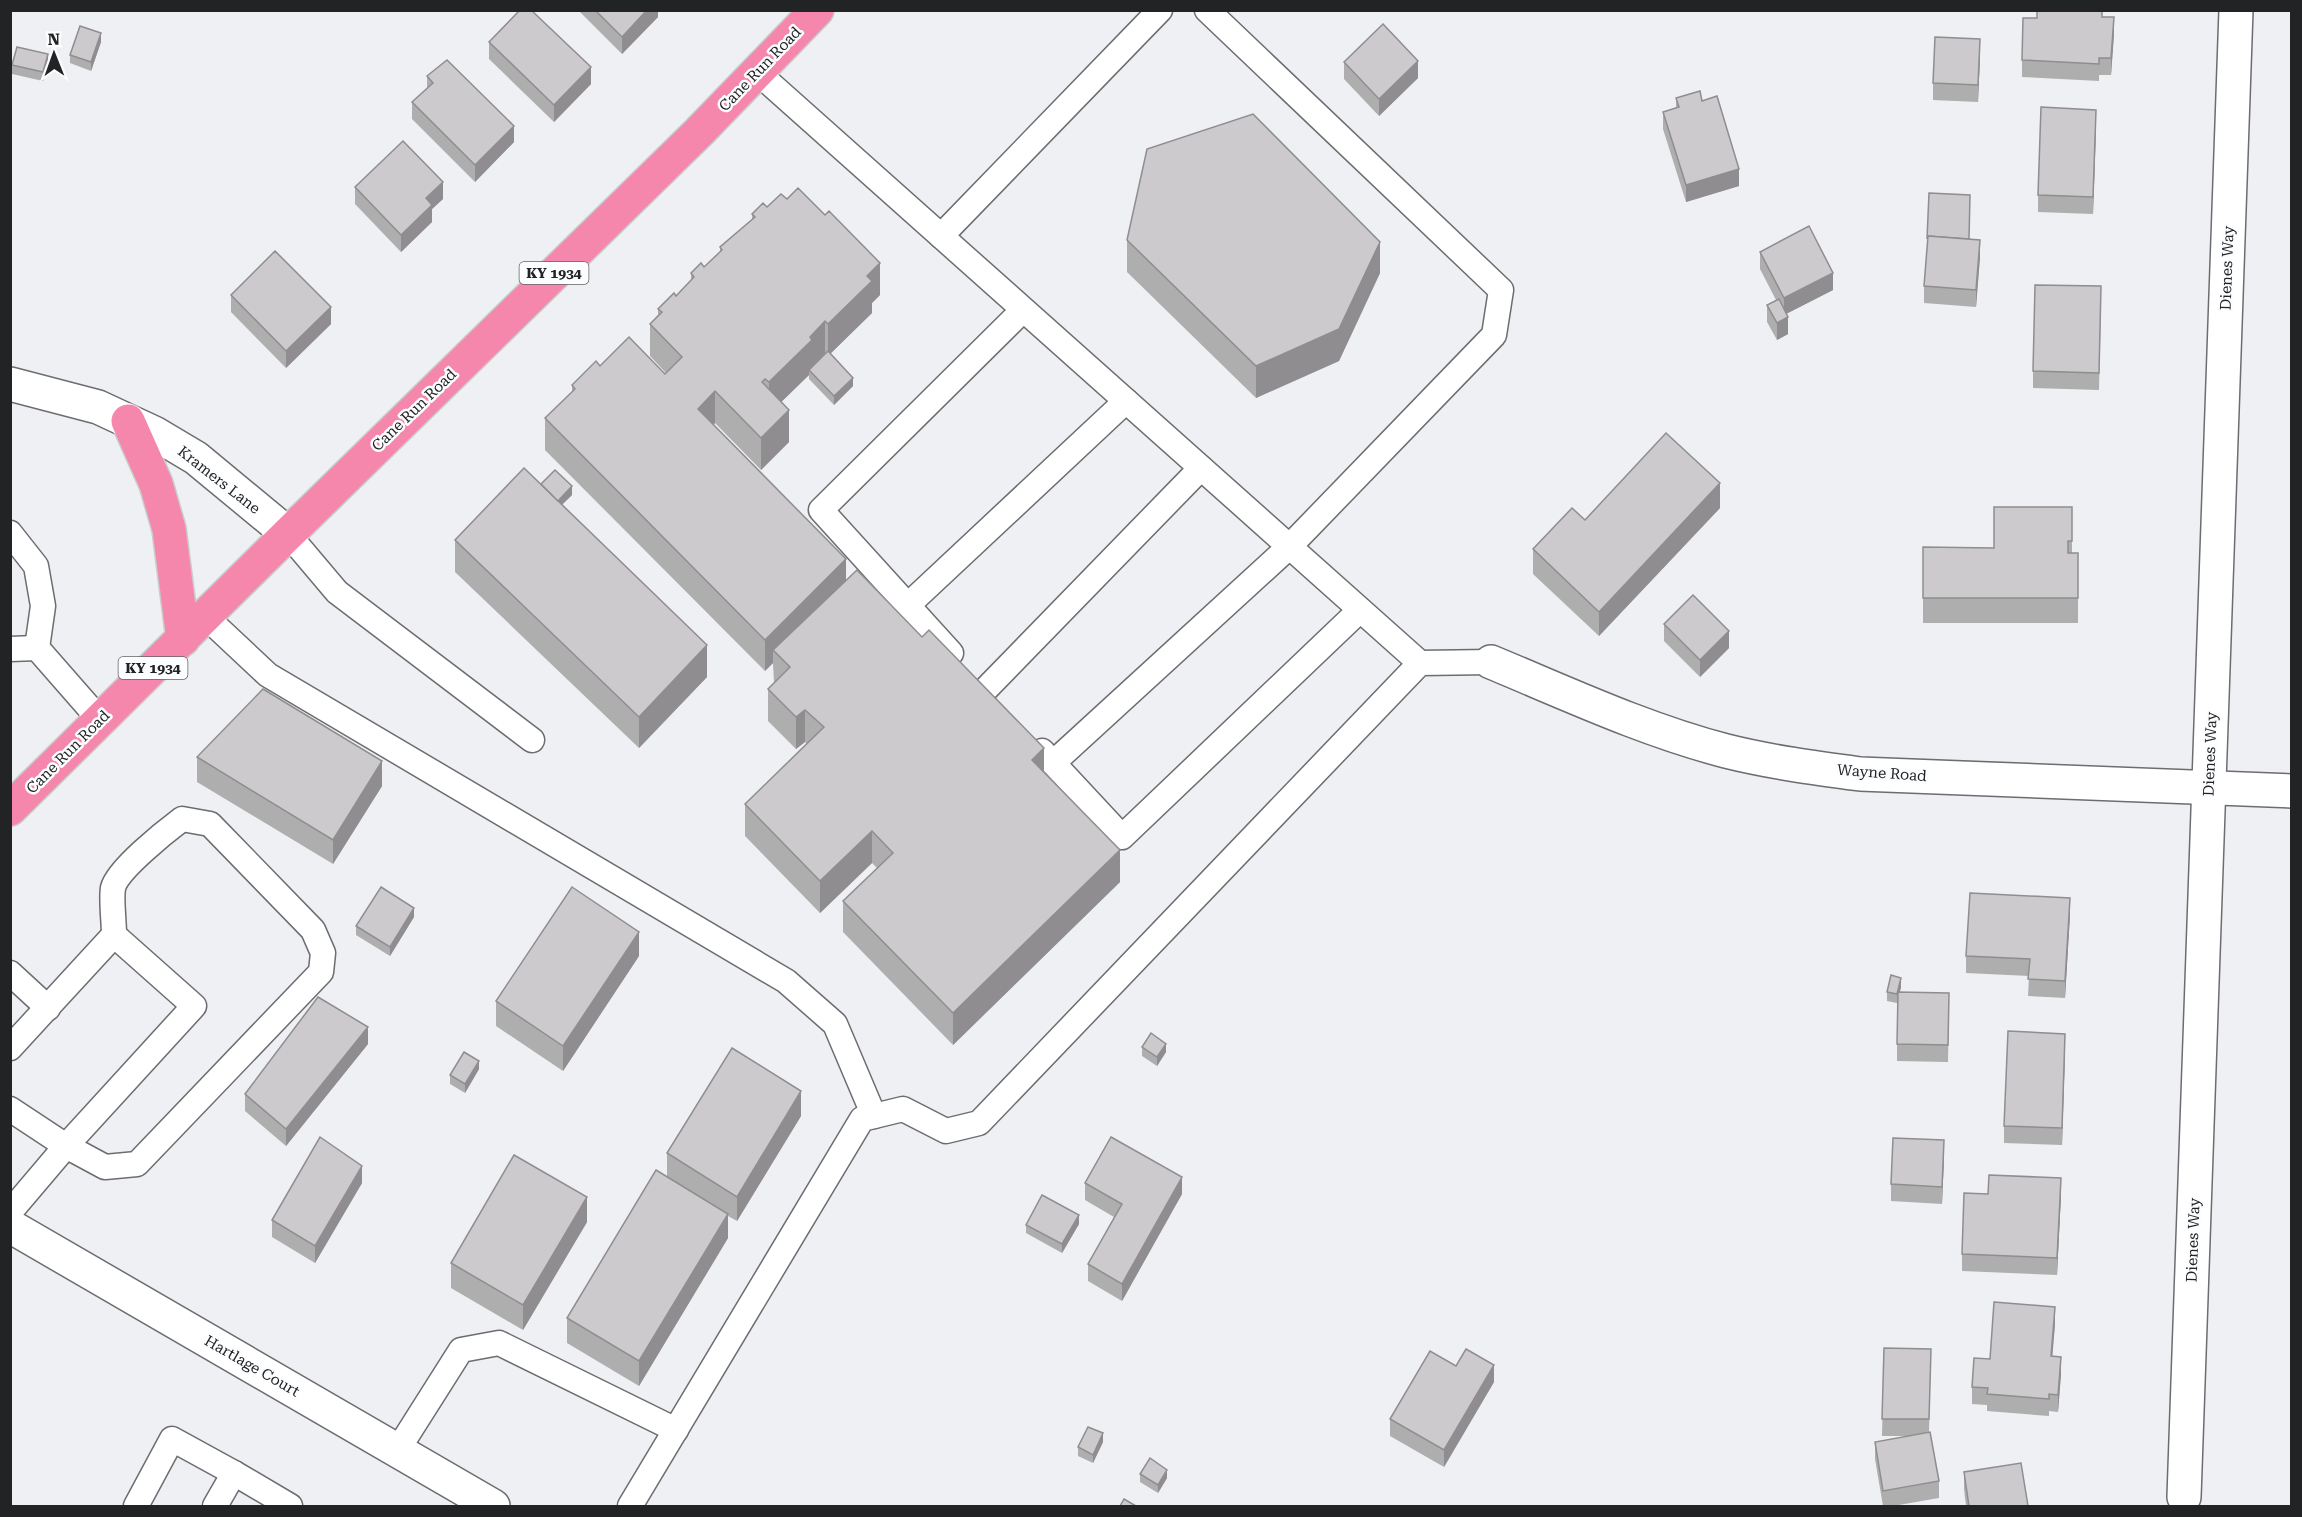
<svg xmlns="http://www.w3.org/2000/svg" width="2302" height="1517" font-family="'Roboto Serif',serif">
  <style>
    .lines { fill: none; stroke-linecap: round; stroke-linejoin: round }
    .service-casing { stroke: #6c6d70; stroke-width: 27 }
    .minor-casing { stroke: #6c6d70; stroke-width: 36 }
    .trunk-casing { stroke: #cacaca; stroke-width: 36 }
    .service { stroke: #fff; stroke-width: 24 }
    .minor { stroke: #fff; stroke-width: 33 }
    .trunk { stroke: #f487ab; stroke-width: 33 }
    .wall { fill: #afaeaf }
    .shaded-wall { fill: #8f8d8f }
    .building { fill: #cccacc; stroke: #8f8d8f; stroke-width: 1.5 }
    .labels { text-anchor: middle; stroke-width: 5; stroke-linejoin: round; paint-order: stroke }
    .shield { fill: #fcfdff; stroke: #636466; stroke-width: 1.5 }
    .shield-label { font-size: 14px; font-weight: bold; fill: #222324 }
    .street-label { font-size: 15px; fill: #222324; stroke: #fcfdff }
  </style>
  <rect width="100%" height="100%" fill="#eef0f3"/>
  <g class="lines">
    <defs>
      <g id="service">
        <polyline points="757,72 1420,663"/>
        <polyline points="941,236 1160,10"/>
        <polyline points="10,533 36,566 43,606 37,648 100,720"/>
        <polyline points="288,534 337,592 532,740"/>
        <polyline points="907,606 1126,401"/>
        <polyline points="205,616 268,675 786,981 835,1024 874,1116"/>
        <polyline points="10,649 37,648"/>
        <polyline points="951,653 821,510 1023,310"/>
        <polyline points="985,690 1201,468"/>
        <polyline points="1042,751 1122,837 1360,610"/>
        <polyline points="1053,763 1289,547 1494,335 1501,290 1207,10"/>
        <polyline points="10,973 48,1008"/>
        <polyline points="10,1048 114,935 194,1006 66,1146 10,1109"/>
        <path d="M10,1212L66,1146L105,1167L137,1164L321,972L323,953L313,930L210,824L182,819C166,831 117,870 113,888C111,900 114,921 114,935"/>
        <polyline points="397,1451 461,1350 499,1343 676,1430"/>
        <polyline points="136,1506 172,1439 234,1473 290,1506"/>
        <polyline points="215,1506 234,1473"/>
        <polyline points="630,1506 862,1119 903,1109 946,1131 979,1123 1420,663 1491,662"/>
      </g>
      <g id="minor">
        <polyline points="10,384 98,407 154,433 196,458 288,534"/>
        <path d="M1491,662C1568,694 1645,730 1726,751C1770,762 1815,768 1860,774L2292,791"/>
        <polyline points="10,1226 493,1506"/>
        <polyline points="2184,1497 2236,10"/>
      </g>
      <g id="trunk">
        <polyline points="128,421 156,484 169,529 183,639"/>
        <polyline points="10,809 288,534 699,132 817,10"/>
      </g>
    </defs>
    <use href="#service" class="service-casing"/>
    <use href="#minor" class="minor-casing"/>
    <use href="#trunk" class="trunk-casing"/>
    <use href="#service" class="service"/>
    <use href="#minor" class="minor"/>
    <use href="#trunk" class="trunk"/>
  </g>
  <g class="wall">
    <polygon points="578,10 658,10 658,17 622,54"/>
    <polygon points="2102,17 2114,34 2111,75 2099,75 2099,81 2022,77 2022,60 2037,18"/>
    <polygon points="101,42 91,71 70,63 70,55"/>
    <polygon points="489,42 591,84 554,122 489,59"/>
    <polygon points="1980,56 1978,102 1933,100 1933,83"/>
    <polygon points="48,62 43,81 12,74 12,65"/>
    <polygon points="1344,62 1418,78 1379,116 1344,79"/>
    <polygon points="427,76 514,142 475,182 412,119 412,102 427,88"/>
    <polygon points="1676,98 1739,186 1686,202 1663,129 1663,112 1676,108"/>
    <polygon points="2096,127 2093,214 2038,212 2038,195"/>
    <polygon points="355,187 443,199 432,209 432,222 401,252 355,204"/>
    <polygon points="767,207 880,295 872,303 872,313 830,354 853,386 834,405 809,379 809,375 781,402 789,442 761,470 715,423 714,425 846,581 1044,773 1120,882 953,1045 843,932 843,901 877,868 872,863 820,913 745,836 745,804 807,744 805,742 796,749 768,721 768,689 774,683 773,663 765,671 545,450 545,418 572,392 572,385 600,366 665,374 666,373 650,356 650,324 658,315 658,309 676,296 691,280 691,273 704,267 720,252 720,247 752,220 752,214"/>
    <polygon points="1969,239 1980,257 1976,307 1924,303 1924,286 1927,246"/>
    <polygon points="1127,240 1380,273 1339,361 1256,398 1127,272"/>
    <polygon points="1760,252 1833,290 1786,314 1788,334 1777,340 1767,322 1767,305 1776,300 1760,269"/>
    <polygon points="231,295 331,324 286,368 231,312"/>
    <polygon points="2101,303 2099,390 2033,388 2033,371"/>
    <polygon points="541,484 572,495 562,505 707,677 639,748 455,572 455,540"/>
    <polygon points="2072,507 2072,553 2078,553 2078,623 1923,623 1923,547 1994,548"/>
    <polygon points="1720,508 1599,636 1533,574 1533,549"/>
    <polygon points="1664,624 1729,648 1700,677 1664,641"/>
    <polygon points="197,757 382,786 333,864 197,782"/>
    <polygon points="2070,915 2065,998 2028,996 2029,976 1966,973 1966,956"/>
    <polygon points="414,917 390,956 356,935 356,926"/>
    <polygon points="639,956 563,1071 496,1026 496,1001"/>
    <polygon points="1901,987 1900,992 1949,1010 1948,1062 1897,1061 1897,1003 1887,1001 1887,992"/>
    <polygon points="368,1044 286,1146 245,1111 245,1094"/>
    <polygon points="1142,1047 1166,1052 1157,1066 1142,1056"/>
    <polygon points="2065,1051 2062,1145 2004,1143 2004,1126"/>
    <polygon points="479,1069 465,1093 450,1084 450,1075"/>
    <polygon points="801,1116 737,1221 728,1216 728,1238 639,1386 567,1343 567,1318 667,1176 667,1153"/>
    <polygon points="1944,1157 1942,1204 1891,1201 1891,1184"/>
    <polygon points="362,1183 315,1263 272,1237 272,1220"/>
    <polygon points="1085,1183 1182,1194 1122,1301 1088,1281 1088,1264 1114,1217 1085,1200"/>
    <polygon points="1988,1194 2061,1195 2057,1275 1962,1271 1962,1254"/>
    <polygon points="587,1222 523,1330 451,1288 451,1263"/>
    <polygon points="1079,1224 1062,1253 1026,1233 1026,1225"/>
    <polygon points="2055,1324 2052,1356 2061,1374 2058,1412 2049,1411 2049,1416 1987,1411 1987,1405 1972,1404 1972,1387 1990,1359"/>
    <polygon points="1884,1348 1931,1349 1929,1432 1939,1481 1939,1498 1893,1506 1883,1506 1875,1459 1875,1442 1908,1436 1882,1436"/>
    <polygon points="1456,1366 1494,1382 1444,1467 1390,1436 1390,1419"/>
    <polygon points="1103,1442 1093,1463 1078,1456 1078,1447"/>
    <polygon points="1964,1472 2028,1506 1966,1506 1964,1489"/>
    <polygon points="1140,1474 1167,1478 1158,1493 1140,1482"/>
  </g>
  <g class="shaded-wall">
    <polygon points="647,10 658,10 658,17 622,54 622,37"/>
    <polygon points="2114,17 2114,34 2111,75 2111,58"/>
    <polygon points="101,33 101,42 91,71 91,62"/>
    <polygon points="1980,39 1980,56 1978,102 1978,85"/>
    <polygon points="48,54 48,62 43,81 43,72"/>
    <polygon points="1418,61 1418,78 1379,116 1379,99"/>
    <polygon points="591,67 591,84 554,122 554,105"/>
    <polygon points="2096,110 2096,127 2093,214 2093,197"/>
    <polygon points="514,126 514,142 475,182 475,165"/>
    <polygon points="1739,169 1739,186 1686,202 1686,185"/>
    <polygon points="443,182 443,199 432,209 432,222 401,252 401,235 426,198"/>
    <polygon points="1980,240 1980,257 1976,307 1976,290"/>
    <polygon points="1380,242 1380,273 1339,361 1256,398 1256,366"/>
    <polygon points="880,263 880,295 872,303 872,313 828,356 828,324 867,276"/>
    <polygon points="1833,273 1833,290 1784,315 1784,298"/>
    <polygon points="331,307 331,324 286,368 286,351"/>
    <polygon points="1788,317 1788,334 1777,340 1777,323"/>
    <polygon points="825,321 825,353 809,370 809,375 769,414 769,382 810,337"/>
    <polygon points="853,378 853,386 834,405 834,396"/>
    <polygon points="715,391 715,423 698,440 698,409"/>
    <polygon points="789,410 789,442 761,470 761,438"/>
    <polygon points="1720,483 1720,508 1599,636 1599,612"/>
    <polygon points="572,486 572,495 555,511 555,503"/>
    <polygon points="846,559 846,591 773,650 773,663 765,671 765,640"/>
    <polygon points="1729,631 1729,648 1700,677 1700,660"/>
    <polygon points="707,645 707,677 639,748 639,717"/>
    <polygon points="805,710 805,742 796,749 796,717"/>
    <polygon points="1044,748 1044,779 1032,760"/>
    <polygon points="382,761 382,786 333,864 333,840"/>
    <polygon points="872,831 872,863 820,913 820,881"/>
    <polygon points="1120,850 1120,882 953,1045 953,1013"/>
    <polygon points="2070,898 2070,915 2065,998 2065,981"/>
    <polygon points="414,908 414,917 390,956 390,947"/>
    <polygon points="639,932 639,956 563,1071 563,1046"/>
    <polygon points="1901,978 1901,987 1897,1003 1897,994"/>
    <polygon points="368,1027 368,1044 286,1146 286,1129"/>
    <polygon points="2065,1034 2065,1051 2062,1145 2062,1128"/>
    <polygon points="1166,1044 1166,1052 1157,1066 1157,1057"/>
    <polygon points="479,1061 479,1069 465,1093 465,1084"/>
    <polygon points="801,1091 801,1116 737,1221 737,1197"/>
    <polygon points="1944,1140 1944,1157 1942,1204 1942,1187"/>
    <polygon points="362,1166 362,1183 315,1263 315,1246"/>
    <polygon points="1182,1177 1182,1194 1122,1301 1122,1284"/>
    <polygon points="2061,1178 2061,1195 2057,1275 2057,1258"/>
    <polygon points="587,1197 587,1222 523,1330 523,1305"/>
    <polygon points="728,1214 728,1238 639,1386 639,1361"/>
    <polygon points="1079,1215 1079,1224 1062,1253 1062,1244"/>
    <polygon points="2055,1307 2055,1324 2051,1373 2051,1356"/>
    <polygon points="2061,1357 2061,1374 2058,1412 2058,1395"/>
    <polygon points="1494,1365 1494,1382 1444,1467 1444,1450"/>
    <polygon points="1103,1433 1103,1442 1093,1463 1093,1455"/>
    <polygon points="1167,1470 1167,1478 1158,1493 1158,1485"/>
  </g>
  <g class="building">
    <polygon points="520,10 531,10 591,67 554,105 489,42"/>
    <polygon points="595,10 647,10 622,37"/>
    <polygon points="2037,10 2102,10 2102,17 2114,17 2111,58 2099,58 2099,64 2022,60 2023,18 2037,18"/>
    <polygon points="1383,24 1418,61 1379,99 1344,62"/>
    <polygon points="80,26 101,33 91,62 70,55"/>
    <polygon points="1935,37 1980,39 1978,85 1933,83"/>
    <polygon points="17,47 48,54 43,72 12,65"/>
    <polygon points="447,60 514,126 475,165 412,102 433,83 427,76"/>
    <polygon points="1700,91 1702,101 1717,96 1739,169 1686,185 1663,112 1679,107 1676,98"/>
    <polygon points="2041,107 2096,110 2093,197 2038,195"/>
    <polygon points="1253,114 1380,242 1339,329 1256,366 1127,240 1147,149"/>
    <polygon points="403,141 443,182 426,198 432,205 401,235 355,187"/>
    <polygon points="798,188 825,215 829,211 880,263 867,276 872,281 828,324 825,321 810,337 812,340 769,382 765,379 762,382 789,410 761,438 715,391 698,409 846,559 765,640 545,418 575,389 572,385 596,361 600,366 629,337 665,374 682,357 650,324 662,312 658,309 674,293 676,296 694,277 691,273 701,263 704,267 722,250 720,247 755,217 752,214 763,203 767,207 781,194 787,199"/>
    <polygon points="1929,193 1970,195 1969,239 1928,236 1927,239"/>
    <polygon points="1809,226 1833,273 1784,298 1760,252"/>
    <polygon points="1928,236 1980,240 1976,290 1924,286"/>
    <polygon points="275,251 331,307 286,351 231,295"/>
    <polygon points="2035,285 2101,286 2099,373 2033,371"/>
    <polygon points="1779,299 1788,317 1777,323 1767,305"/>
    <polygon points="828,351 853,378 834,396 809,370"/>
    <polygon points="1666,433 1720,483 1599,612 1533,549 1572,508 1585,520"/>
    <polygon points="524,468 707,645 639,717 455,540"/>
    <polygon points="555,470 572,486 558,501 541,484"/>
    <polygon points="1994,507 2072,507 2072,541 2068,541 2068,553 2078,553 2078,598 1923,598 1923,547 1994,548"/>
    <polygon points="857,570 922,637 929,630 1044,748 1032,760 1120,850 953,1013 843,901 893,853 872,831 820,881 745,804 824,727 805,710 796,717 768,689 790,667 773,650"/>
    <polygon points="1693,595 1729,631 1700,660 1664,624"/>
    <polygon points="263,689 382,761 333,840 197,757"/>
    <polygon points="381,887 414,908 390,947 356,926"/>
    <polygon points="572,887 639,932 563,1046 496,1001"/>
    <polygon points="1970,893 2070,898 2065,981 2028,979 2030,959 1966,956"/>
    <polygon points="1891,975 1901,978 1897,994 1887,992"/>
    <polygon points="1898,992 1949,993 1948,1045 1897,1044"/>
    <polygon points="318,997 368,1027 286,1129 245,1094"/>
    <polygon points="2008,1031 2065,1034 2062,1128 2004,1126"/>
    <polygon points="1151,1033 1166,1044 1157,1057 1142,1047"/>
    <polygon points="732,1048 801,1091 737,1197 667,1153"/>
    <polygon points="464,1052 479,1061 465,1084 450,1075"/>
    <polygon points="320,1137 362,1166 315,1246 272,1220"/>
    <polygon points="1111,1137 1182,1177 1122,1284 1088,1264 1122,1204 1085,1183"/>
    <polygon points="1893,1138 1944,1140 1942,1187 1891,1184"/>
    <polygon points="514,1155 587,1197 523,1305 451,1263"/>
    <polygon points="656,1170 728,1214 639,1361 567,1318"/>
    <polygon points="1989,1175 2061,1178 2057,1258 1962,1254 1964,1193 1988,1194"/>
    <polygon points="1042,1195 1079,1215 1062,1244 1026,1225"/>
    <polygon points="1994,1302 2055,1307 2051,1356 2061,1357 2058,1395 2049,1394 2049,1399 1987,1394 1988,1388 1972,1387 1974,1358 1990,1359"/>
    <polygon points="1884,1348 1931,1349 1929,1419 1882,1419"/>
    <polygon points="1466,1349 1494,1365 1444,1450 1390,1419 1430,1351 1456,1366"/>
    <polygon points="1088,1427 1103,1433 1093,1455 1078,1447"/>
    <polygon points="1930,1432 1939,1481 1883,1491 1875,1442"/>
    <polygon points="1150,1458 1167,1470 1158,1485 1140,1474"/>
    <polygon points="2021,1463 2028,1506 1969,1506 1964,1472"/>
    <polygon points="1124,1499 1136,1506 1120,1506"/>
  </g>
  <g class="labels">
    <g class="shield">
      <rect x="519.5" y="262" width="69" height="22" rx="4.5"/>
      <rect x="118.5" y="657" width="69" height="22" rx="4.5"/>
    </g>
    <g class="shield-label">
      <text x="554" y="278">KY 1934</text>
      <text x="153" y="673">KY 1934</text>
    </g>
    <g class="street-label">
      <text transform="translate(760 69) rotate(-46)" y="5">Cane Run Road</text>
      <text transform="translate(2227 268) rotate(-88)" y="5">Dienes Way</text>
      <text transform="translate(414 410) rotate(-44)" y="5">Cane Run Road</text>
      <text transform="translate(219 480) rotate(38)" y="5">Kramers Lane</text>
      <text transform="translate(68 752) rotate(-45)" y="5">Cane Run Road</text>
      <text transform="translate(2210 754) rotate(-88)" y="5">Dienes Way</text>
      <text transform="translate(1882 773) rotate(4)" y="5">Wayne Road</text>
      <text transform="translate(2193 1240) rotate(-88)" y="5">Dienes Way</text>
      <text transform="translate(252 1366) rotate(30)" y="5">Hartlage Court</text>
    </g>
  </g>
  <rect width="2302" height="1517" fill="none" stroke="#222324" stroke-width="24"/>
  <g transform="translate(54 54) rotate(359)" stroke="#fcfdff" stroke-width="4.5" paint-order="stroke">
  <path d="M0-4.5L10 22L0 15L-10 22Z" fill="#222324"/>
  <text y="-9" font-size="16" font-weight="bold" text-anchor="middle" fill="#222324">N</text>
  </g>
</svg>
